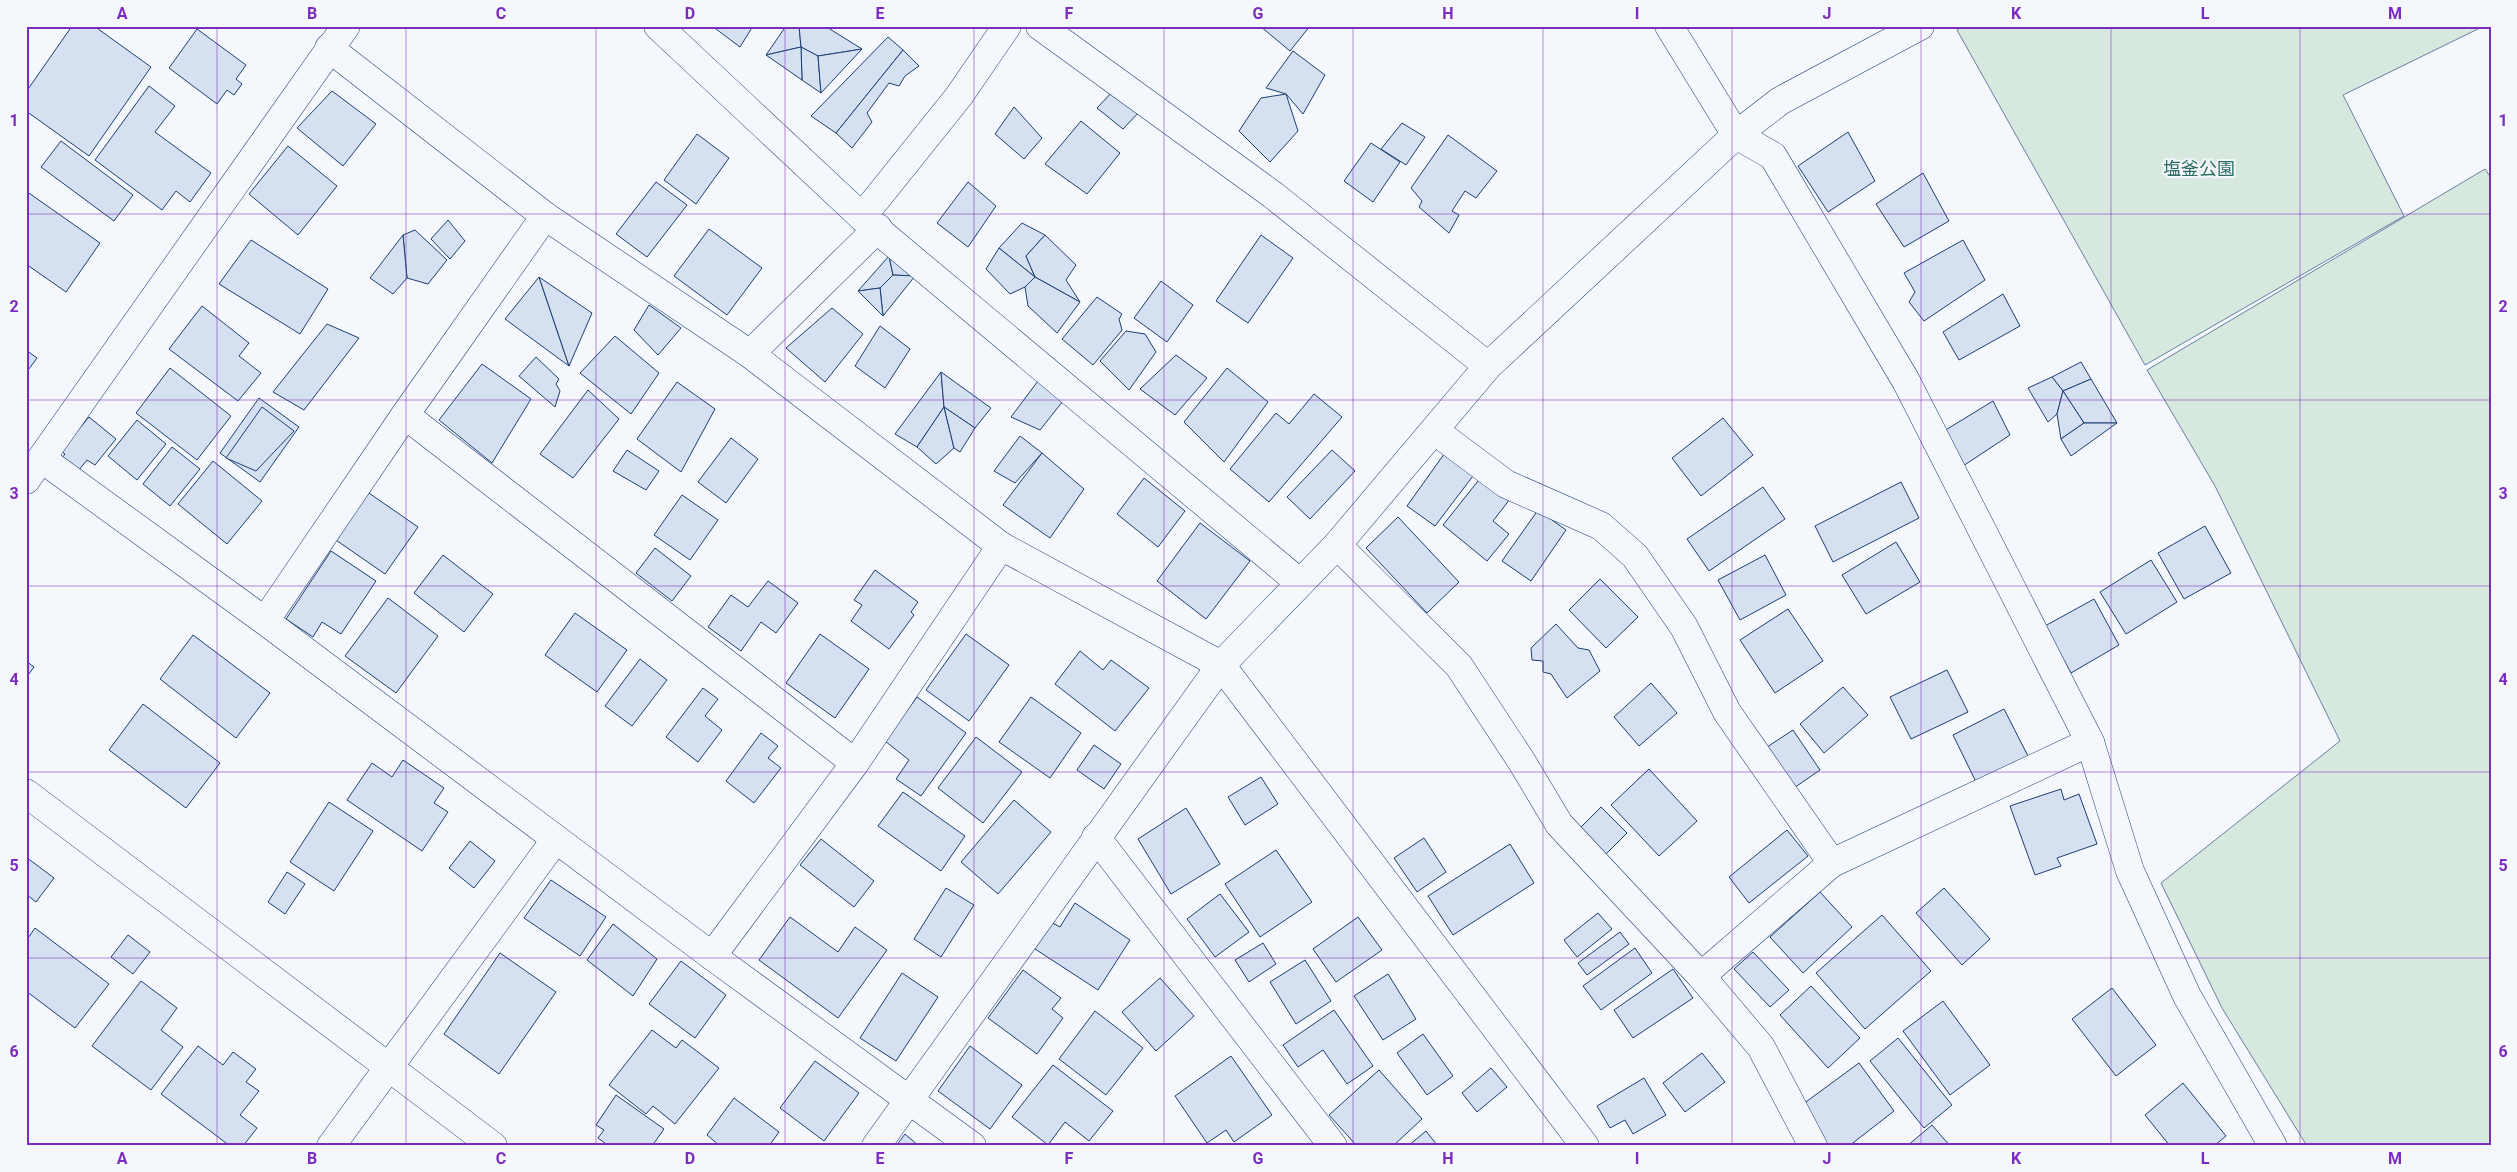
<svg xmlns="http://www.w3.org/2000/svg" width="2517" height="1172" font-family="Roboto,'Noto Sans JP',sans-serif">
  <style>
    .green { fill: #d7e8df; stroke: #687fa3 }
    .building { fill: #d5e0f0; stroke: #1d3f73 }
    .lines { fill: none; stroke-linecap: round; stroke-linejoin: round }
    .minor-casing { stroke: #1d3f73; stroke-width: 29 }
    .tertiary-casing { stroke: #1d3f73; stroke-width: 29 }
    .minor { stroke: #f4f7fb; stroke-width: 28 }
    .tertiary { stroke: #f4f7fb; stroke-width: 28 }
    .grid { fill: none; stroke: #7b2cbf; stroke-width: 1; stroke-opacity: 0.55 }
    .labels { text-anchor: middle; stroke-width: 4; stroke-linejoin: round; paint-order: stroke }
    .park-label { font-size: 18px; fill: #2c6c60; stroke: #f4f7fb }
    .neatline { fill: none; stroke: #7b2cbf; stroke-width: 2 }
    .grid-label { font-size: 16px; text-anchor: middle; font-weight: bold; fill: #7b2cbf }
  </style>
  <rect width="100%" height="100%" fill="#f4f7fb"/>
  <g class="green">
    <polygon points="1963,26 2484,26 2343,95 2404,216 2145,365 1957,30"/>
    <polygon points="2485,169 2491,178 2491,1146 2307,1146 2222,1008 2161,883 2340,741 2215,486 2147,370"/>
  </g>
  <g class="building">
    <polygon points="72,26 94,26 151,67 89,156 26,111 26,92"/>
    <polygon points="712,26 753,26 740,47"/>
    <polygon points="786,26 799,26 801,47 766,55"/>
    <polygon points="799,26 825,26 862,49 818,56 801,47"/>
    <polygon points="1260,26 1310,26 1290,51"/>
    <polygon points="197,29 246,65 236,79 242,84 234,95 227,90 217,104 169,68"/>
    <polygon points="888,37 903,50 836,133 811,116"/>
    <polygon points="801,47 818,56 821,93 802,80"/>
    <polygon points="801,47 802,80 766,55"/>
    <polygon points="862,49 821,93 818,56"/>
    <polygon points="903,50 919,66 905,76 899,86 889,83 867,113 872,122 852,148 836,133"/>
    <polygon points="1293,51 1325,75 1303,114 1286,94 1266,88"/>
    <polygon points="149,86 175,106 155,132 211,173 190,202 176,191 162,210 95,160"/>
    <polygon points="332,91 376,124 343,166 297,128"/>
    <polygon points="1113,91 1141,110 1123,129 1097,108"/>
    <polygon points="1286,94 1298,131 1270,162 1239,131 1261,98"/>
    <polygon points="1014,107 1042,138 1024,159 995,134"/>
    <polygon points="1081,121 1120,153 1087,194 1045,164"/>
    <polygon points="1402,123 1425,137 1406,165 1381,149"/>
    <polygon points="1848,132 1875,181 1828,212 1798,166"/>
    <polygon points="697,134 729,158 696,204 664,180"/>
    <polygon points="1448,135 1497,171 1476,198 1465,191 1452,211 1459,215 1449,233 1419,207 1422,201 1411,188"/>
    <polygon points="61,141 133,195 114,221 41,167"/>
    <polygon points="1371,143 1400,162 1373,202 1344,181"/>
    <polygon points="288,146 337,186 298,235 249,194"/>
    <polygon points="1923,173 1949,221 1904,247 1876,204"/>
    <polygon points="656,182 687,205 647,257 616,234"/>
    <polygon points="968,182 996,206 968,247 937,223"/>
    <polygon points="26,191 100,243 66,292 26,264"/>
    <polygon points="448,220 465,241 450,259 431,239"/>
    <polygon points="1022,223 1045,235 1026,256 1035,277 999,248"/>
    <polygon points="709,229 762,268 727,315 674,276"/>
    <polygon points="415,230 447,260 428,284 407,278 403,235"/>
    <polygon points="403,235 407,278 393,294 370,278"/>
    <polygon points="1045,235 1076,265 1066,280 1080,302 1035,277 1026,256"/>
    <polygon points="1261,235 1293,258 1248,323 1216,301"/>
    <polygon points="251,240 328,289 300,334 219,284"/>
    <polygon points="1963,240 1985,280 1924,321 1909,302 1915,292 1904,273"/>
    <polygon points="999,248 1035,277 1025,287 1010,294 986,269"/>
    <polygon points="889,256 893,275 880,288 858,291"/>
    <polygon points="889,256 915,276 893,275"/>
    <polygon points="893,275 915,276 883,316 880,288"/>
    <polygon points="539,277 569,366 505,319"/>
    <polygon points="539,277 592,313 569,366"/>
    <polygon points="1035,277 1080,302 1057,333 1028,306 1025,287"/>
    <polygon points="1161,281 1193,305 1167,342 1134,318"/>
    <polygon points="880,288 883,316 858,291"/>
    <polygon points="2003,294 2020,326 1959,360 1943,332"/>
    <polygon points="1097,297 1122,314 1119,319 1122,330 1093,365 1062,339"/>
    <polygon points="649,305 681,328 658,355 634,330"/>
    <polygon points="202,306 249,343 239,356 261,373 238,401 169,349"/>
    <polygon points="832,308 863,334 825,382 786,348"/>
    <polygon points="327,324 359,338 304,410 273,392"/>
    <polygon points="880,326 910,349 885,388 855,366"/>
    <polygon points="1126,331 1145,334 1156,352 1129,390 1100,361"/>
    <polygon points="615,336 659,373 631,414 580,373"/>
    <polygon points="26,350 37,358 26,373"/>
    <polygon points="1176,355 1207,378 1175,415 1140,389"/>
    <polygon points="536,357 559,379 556,384 560,391 555,407 519,376"/>
    <polygon points="2081,362 2091,379 2063,391 2052,377"/>
    <polygon points="482,364 531,399 492,463 439,420"/>
    <polygon points="170,368 231,416 197,460 136,413"/>
    <polygon points="1227,368 1268,402 1224,462 1184,422"/>
    <polygon points="941,372 944,407 917,447 895,434"/>
    <polygon points="941,372 991,408 975,428 944,407"/>
    <polygon points="2052,377 2063,391 2057,414 2048,422 2028,388"/>
    <polygon points="2091,379 2117,423 2084,423 2063,391"/>
    <polygon points="1038,381 1063,401 1040,430 1011,417"/>
    <polygon points="677,382 715,409 681,472 637,439"/>
    <polygon points="588,390 619,419 573,478 540,454"/>
    <polygon points="2063,391 2084,423 2061,439 2057,414"/>
    <polygon points="1314,394 1342,417 1269,502 1230,469 1276,413 1289,424"/>
    <polygon points="259,398 299,427 260,482 220,453"/>
    <polygon points="1993,401 2010,435 1963,466 1944,431"/>
    <polygon points="262,407 294,431 256,471 226,458"/>
    <polygon points="944,407 954,448 936,464 917,447"/>
    <polygon points="944,407 975,428 960,452 954,448"/>
    <polygon points="89,417 116,439 95,465 87,460 74,476 58,463 65,454 61,451"/>
    <polygon points="1723,418 1753,455 1701,496 1672,458"/>
    <polygon points="137,420 166,444 137,480 108,456"/>
    <polygon points="2084,423 2117,423 2071,456 2061,439"/>
    <polygon points="1020,436 1042,453 1015,483 994,471"/>
    <polygon points="731,438 758,459 726,503 698,482"/>
    <polygon points="172,447 200,469 170,506 143,484"/>
    <polygon points="627,450 659,471 646,490 613,471"/>
    <polygon points="1332,450 1355,471 1310,519 1287,497"/>
    <polygon points="1447,450 1476,472 1435,526 1407,506"/>
    <polygon points="1042,453 1084,489 1050,538 1003,505"/>
    <polygon points="213,461 262,501 227,544 178,504"/>
    <polygon points="1482,476 1510,499 1493,521 1509,534 1487,561 1443,525"/>
    <polygon points="1144,478 1185,511 1158,547 1117,514"/>
    <polygon points="1901,482 1919,518 1833,562 1815,526"/>
    <polygon points="1763,487 1785,519 1709,571 1687,539"/>
    <polygon points="366,491 418,527 385,574 333,538"/>
    <polygon points="682,495 718,520 690,560 654,535"/>
    <polygon points="1538,510 1566,530 1531,581 1502,561"/>
    <polygon points="1398,517 1459,582 1427,613 1366,548"/>
    <polygon points="1200,523 1250,561 1206,619 1157,581"/>
    <polygon points="2205,526 2231,573 2184,599 2158,553"/>
    <polygon points="1896,542 1920,582 1866,614 1842,575"/>
    <polygon points="655,548 691,576 672,601 636,573"/>
    <polygon points="331,551 376,581 341,634 322,622 313,637 286,619"/>
    <polygon points="443,555 493,594 464,632 414,593"/>
    <polygon points="1765,555 1786,595 1740,620 1718,580"/>
    <polygon points="2151,560 2177,602 2126,634 2100,592"/>
    <polygon points="875,570 918,602 911,612 914,615 889,649 851,621 862,605 854,600"/>
    <polygon points="1600,579 1638,617 1606,648 1569,610"/>
    <polygon points="768,581 798,603 776,633 761,622 741,651 708,627 731,595 748,607"/>
    <polygon points="388,598 438,636 396,693 345,656"/>
    <polygon points="2094,599 2119,645 2071,673 2045,626"/>
    <polygon points="1788,609 1823,661 1775,693 1740,640"/>
    <polygon points="575,613 627,650 597,692 545,655"/>
    <polygon points="1556,624 1578,648 1589,650 1600,671 1567,698 1551,674 1543,672 1543,661 1532,660 1531,648"/>
    <polygon points="820,634 869,669 835,718 786,683"/>
    <polygon points="966,634 1009,665 969,721 926,690"/>
    <polygon points="193,635 270,693 236,738 160,679"/>
    <polygon points="1080,651 1103,670 1111,660 1149,688 1115,731 1055,684"/>
    <polygon points="640,659 667,680 632,726 605,706"/>
    <polygon points="26,661 34,667 26,678"/>
    <polygon points="1947,670 1968,712 1911,739 1890,697"/>
    <polygon points="1651,683 1677,713 1639,746 1614,717"/>
    <polygon points="1843,687 1868,715 1824,753 1800,724"/>
    <polygon points="703,688 718,699 705,716 722,730 698,762 666,737"/>
    <polygon points="917,697 966,733 921,796 896,779 909,760 885,741"/>
    <polygon points="1031,697 1081,733 1050,778 999,742"/>
    <polygon points="143,704 220,763 186,808 109,750"/>
    <polygon points="2004,709 2030,760 1978,786 1953,735"/>
    <polygon points="1793,730 1820,770 1791,790 1764,749"/>
    <polygon points="761,733 778,746 768,758 781,768 754,803 726,781"/>
    <polygon points="976,737 1022,772 983,823 938,788"/>
    <polygon points="1094,745 1121,764 1104,789 1077,770"/>
    <polygon points="403,760 444,788 434,803 448,812 422,851 347,800 372,763 392,777"/>
    <polygon points="1649,769 1697,821 1659,856 1611,805"/>
    <polygon points="1261,777 1278,804 1245,825 1228,797"/>
    <polygon points="2061,789 2064,800 2079,794 2097,844 2057,858 2061,866 2035,875 2010,806"/>
    <polygon points="903,792 965,836 941,871 878,826"/>
    <polygon points="1014,800 1051,832 998,894 961,862"/>
    <polygon points="329,802 373,831 334,891 290,862"/>
    <polygon points="1601,807 1627,833 1606,854 1580,828"/>
    <polygon points="1186,808 1220,864 1171,894 1138,839"/>
    <polygon points="1787,830 1808,856 1749,903 1729,877"/>
    <polygon points="1424,838 1446,872 1417,892 1394,858"/>
    <polygon points="821,839 874,881 854,907 800,865"/>
    <polygon points="470,841 495,861 474,888 449,868"/>
    <polygon points="1510,844 1534,883 1453,935 1428,896"/>
    <polygon points="1276,850 1312,902 1260,937 1225,884"/>
    <polygon points="26,857 54,878 36,902 26,894"/>
    <polygon points="287,872 305,884 285,914 268,902"/>
    <polygon points="551,880 606,917 580,956 524,918"/>
    <polygon points="946,888 974,905 941,957 914,939"/>
    <polygon points="1944,888 1990,939 1962,965 1916,913"/>
    <polygon points="1820,892 1852,927 1803,973 1770,937"/>
    <polygon points="1220,894 1249,932 1215,957 1187,919"/>
    <polygon points="1075,903 1130,940 1098,990 1032,947 1049,921 1060,927"/>
    <polygon points="1598,913 1612,929 1577,957 1564,940"/>
    <polygon points="1882,915 1931,971 1865,1029 1816,973"/>
    <polygon points="790,917 838,952 855,927 887,950 838,1018 759,960"/>
    <polygon points="1358,917 1382,950 1336,982 1313,949"/>
    <polygon points="613,924 657,959 633,996 587,960"/>
    <polygon points="35,928 109,984 75,1028 26,991 26,941"/>
    <polygon points="1620,932 1629,944 1587,975 1578,963"/>
    <polygon points="128,935 150,952 133,974 111,957"/>
    <polygon points="1263,943 1276,964 1249,982 1235,960"/>
    <polygon points="1635,948 1652,973 1601,1010 1583,986"/>
    <polygon points="1753,952 1789,990 1770,1007 1734,969"/>
    <polygon points="500,953 556,992 499,1074 444,1034"/>
    <polygon points="1305,960 1331,1001 1296,1024 1270,982"/>
    <polygon points="681,961 726,995 695,1038 649,1004"/>
    <polygon points="1673,969 1693,998 1633,1038 1614,1010"/>
    <polygon points="1023,970 1061,998 1052,1009 1063,1018 1037,1054 988,1018"/>
    <polygon points="902,973 938,997 896,1061 860,1038"/>
    <polygon points="1388,974 1416,1019 1383,1040 1354,996"/>
    <polygon points="1160,978 1194,1016 1156,1051 1122,1012"/>
    <polygon points="141,981 177,1008 161,1030 183,1047 151,1090 92,1046"/>
    <polygon points="1811,986 1860,1038 1828,1068 1780,1015"/>
    <polygon points="2112,988 2156,1045 2116,1076 2072,1019"/>
    <polygon points="1943,1001 1990,1065 1950,1095 1903,1031"/>
    <polygon points="1334,1010 1373,1066 1347,1084 1323,1050 1298,1067 1283,1045"/>
    <polygon points="1095,1011 1143,1048 1106,1095 1059,1059"/>
    <polygon points="652,1030 676,1048 682,1040 719,1068 675,1124 653,1106 646,1114 609,1085"/>
    <polygon points="1423,1034 1453,1076 1427,1095 1397,1053"/>
    <polygon points="1898,1038 1952,1105 1924,1128 1870,1061"/>
    <polygon points="198,1046 223,1065 233,1052 256,1069 246,1082 259,1091 240,1115 257,1128 243,1146 230,1146 161,1094"/>
    <polygon points="970,1046 1022,1085 990,1129 938,1091"/>
    <polygon points="1702,1053 1725,1082 1685,1112 1663,1083"/>
    <polygon points="1231,1056 1272,1115 1234,1142 1226,1130 1207,1143 1175,1096"/>
    <polygon points="815,1061 859,1093 824,1141 780,1108"/>
    <polygon points="1859,1063 1894,1111 1849,1146 1828,1146 1799,1107"/>
    <polygon points="1053,1065 1113,1111 1089,1141 1065,1122 1048,1145 1012,1117"/>
    <polygon points="1491,1068 1507,1087 1477,1112 1462,1093"/>
    <polygon points="1379,1070 1422,1119 1393,1146 1357,1146 1329,1115"/>
    <polygon points="1644,1078 1666,1115 1633,1134 1625,1120 1610,1128 1597,1106"/>
    <polygon points="2183,1083 2226,1136 2214,1146 2170,1146 2145,1115"/>
    <polygon points="616,1095 664,1129 652,1146 609,1146 598,1138 604,1130 596,1125"/>
    <polygon points="734,1098 779,1132 769,1146 720,1146 707,1135"/>
    <polygon points="1932,1125 1950,1146 1907,1146"/>
    <polygon points="1426,1131 1437,1145 1408,1146"/>
    <polygon points="905,1134 919,1146 896,1146"/>
  </g>
  <g class="lines">
    <defs>
      <g id="minor">
        <polyline points="658,26 862,217 1300,583"/>
        <polyline points="1040,26 1273,195 1488,366"/>
        <polyline points="1669,26 1736,135 1773,156 1906,381 2090,742 2130,871 2187,996 2273,1146"/>
        <polyline points="329,48 545,216 750,354 1001,546 1221,665 1585,1146"/>
        <polyline points="862,217 959,96 1007,26"/>
        <polyline points="750,354 878,228"/>
        <polyline points="405,415 855,763"/>
        <polyline points="1435,431 1506,484 1601,526 1635,556 1684,627 1727,712 1832,863 1701,976"/>
        <polyline points="42,459 265,621 712,956 972,1146"/>
        <polyline points="26,480 346,26"/>
        <polyline points="1337,545 1459,666 1522,762 1559,824 1701,976 1761,1047 1813,1146"/>
        <polyline points="265,621 405,415 545,216"/>
        <polyline points="1096,837 1333,1146"/>
        <polyline points="1832,863 2090,742"/>
        <polyline points="712,956 855,763 1001,546"/>
        <polyline points="331,1146 556,839"/>
        <polyline points="876,1146 1221,665 1337,545 1488,366 1736,135 1780,101 1920,26"/>
      </g>
      <polyline id="tertiary" points="26,793 493,1146"/>
    </defs>
    <use href="#minor" class="minor-casing"/>
    <use href="#tertiary" class="tertiary-casing"/>
    <use href="#minor" class="minor"/>
    <use href="#tertiary" class="tertiary"/>
  </g>
  <path class="grid" d="M217,26V1146M406,26V1146M596,26V1146M785,26V1146M974,26V1146M1164,26V1146M1353,26V1146M1543,26V1146M1732,26V1146M1921,26V1146M2111,26V1146M2300,26V1146M26,214H2491M26,400H2491M26,586H2491M26,772H2491M26,958H2491"/>
  <g class="labels">
    <g class="park-label">
      <text x="2199" y="175">塩釜公園</text>
    </g>
  </g>
  <rect width="2517" height="1172" fill="none" stroke="#f4f7fb" stroke-width="55"/>
  <rect x="28" y="28" width="2462" height="1116" class="neatline"/>
  <g class="grid-label">
    <text x="122" y="19">A</text>
    <text x="312" y="19">B</text>
    <text x="501" y="19">C</text>
    <text x="690" y="19">D</text>
    <text x="880" y="19">E</text>
    <text x="1069" y="19">F</text>
    <text x="1258" y="19">G</text>
    <text x="1448" y="19">H</text>
    <text x="1637" y="19">I</text>
    <text x="1827" y="19">J</text>
    <text x="2016" y="19">K</text>
    <text x="2205" y="19">L</text>
    <text x="2395" y="19">M</text>
    <text x="14" y="126">1</text>
    <text x="2503" y="126">1</text>
    <text x="14" y="312">2</text>
    <text x="2503" y="312">2</text>
    <text x="14" y="499">3</text>
    <text x="2503" y="499">3</text>
    <text x="14" y="685">4</text>
    <text x="2503" y="685">4</text>
    <text x="14" y="871">5</text>
    <text x="2503" y="871">5</text>
    <text x="14" y="1057">6</text>
    <text x="2503" y="1057">6</text>
    <text x="122" y="1164">A</text>
    <text x="312" y="1164">B</text>
    <text x="501" y="1164">C</text>
    <text x="690" y="1164">D</text>
    <text x="880" y="1164">E</text>
    <text x="1069" y="1164">F</text>
    <text x="1258" y="1164">G</text>
    <text x="1448" y="1164">H</text>
    <text x="1637" y="1164">I</text>
    <text x="1827" y="1164">J</text>
    <text x="2016" y="1164">K</text>
    <text x="2205" y="1164">L</text>
    <text x="2395" y="1164">M</text>
  </g>
</svg>
